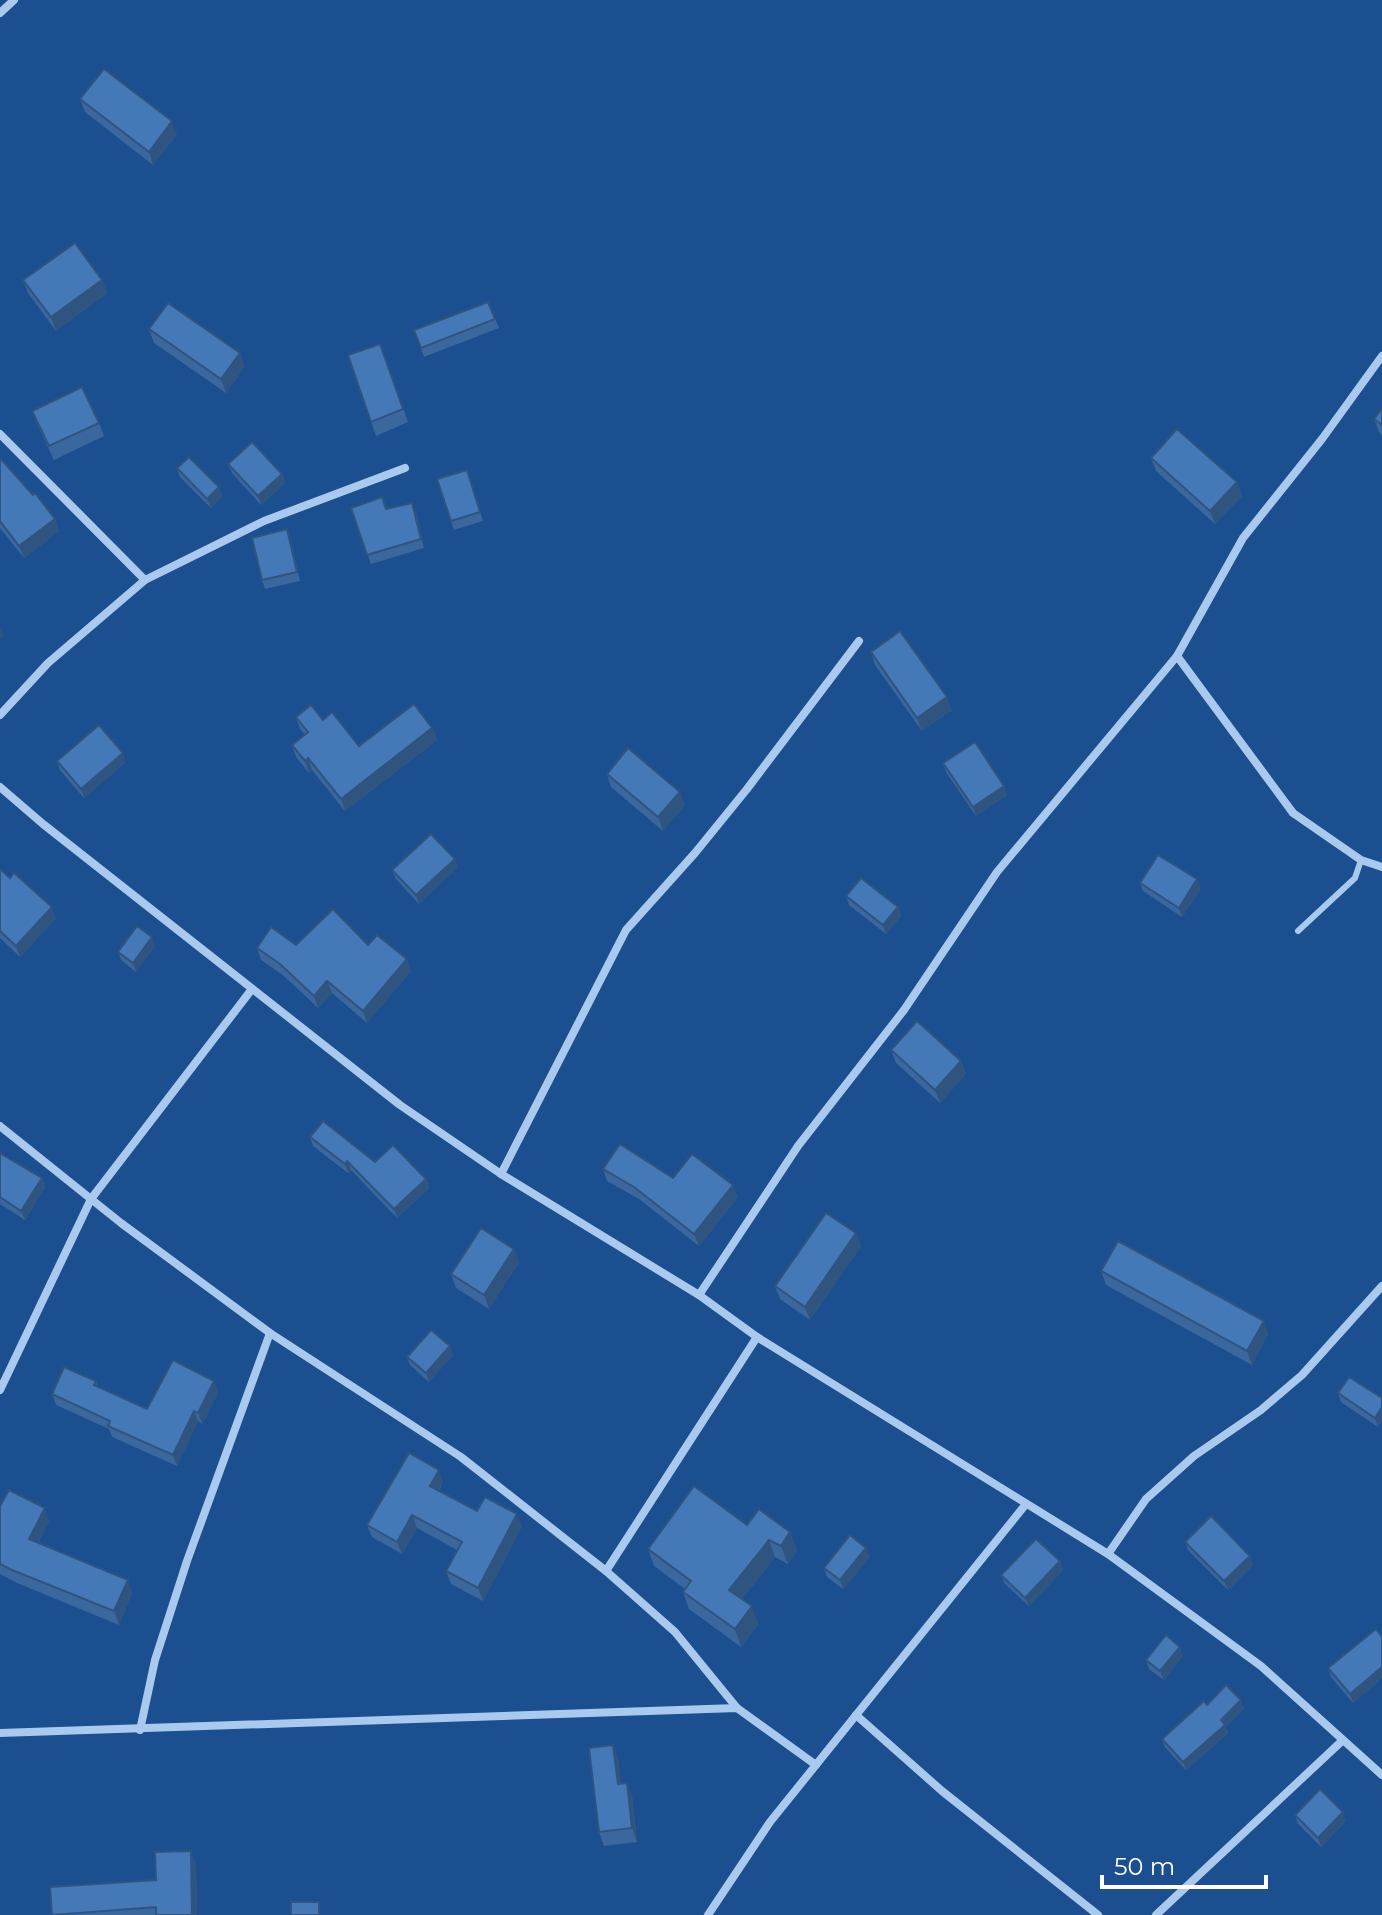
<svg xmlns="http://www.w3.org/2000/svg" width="1382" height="1915" font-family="Montserrat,sans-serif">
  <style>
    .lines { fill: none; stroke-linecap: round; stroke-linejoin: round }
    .lane { stroke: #a9c9ee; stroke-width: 6 }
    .street { stroke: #a9c9ee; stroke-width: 8 }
    .wall { fill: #3a679d }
    .shaded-wall { fill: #305480 }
    .building { fill: #4478b7; stroke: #305480; stroke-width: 2 }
  </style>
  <rect width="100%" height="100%" fill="#1b4f8f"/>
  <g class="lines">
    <polyline class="lane" points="1298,931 1355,878 1361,860"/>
    <g class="street">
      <polyline points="0,13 14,0"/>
      <polyline points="0,434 145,580"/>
      <polyline points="1177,656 1293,813 1361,860 1382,867"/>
      <polyline points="0,715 48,663 145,580 264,521 405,468"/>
      <polyline points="0,787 43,824 400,1105 501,1174 699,1295 757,1337 1108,1554 1261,1666 1382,1775"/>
      <polyline points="0,1126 121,1223 270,1333 461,1457 606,1571 675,1632 737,1708"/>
      <polyline points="501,1174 626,930 695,853 747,789 859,641"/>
      <polyline points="699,1295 798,1146 904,1010 997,872 1177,656 1243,538 1322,439 1382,356"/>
      <polyline points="0,1390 91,1199 252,989"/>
      <polyline points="1108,1554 1146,1499 1194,1456 1261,1410 1302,1375 1382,1286"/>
      <polyline points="606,1571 757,1337"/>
      <polyline points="856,1715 942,1791 1098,1915"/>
      <polyline points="140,1730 155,1660 187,1561 270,1333"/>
      <polyline points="0,1733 737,1708 816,1765"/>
      <polyline points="708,1915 770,1822 1026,1504"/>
      <polyline points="1156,1915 1343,1740"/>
    </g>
  </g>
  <g class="wall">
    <polygon points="80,99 177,134 153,165 85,112"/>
    <polygon points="23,280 102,280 107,293 56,331 28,293"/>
    <polygon points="488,302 499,328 424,357 414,330"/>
    <polygon points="149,329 240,353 244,367 226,393 154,343"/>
    <polygon points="380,344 408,422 376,436 348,355"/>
    <polygon points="1382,409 1382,435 1379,432 1374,419"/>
    <polygon points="32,411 99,423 104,436 54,460 37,424"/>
    <polygon points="0,458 55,519 59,531 24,558 0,528"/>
    <polygon points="1151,458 1237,482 1242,496 1215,524 1156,471"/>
    <polygon points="228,464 282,474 285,483 261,505 232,473"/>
    <polygon points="177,468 219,487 222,496 211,508 180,477"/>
    <polygon points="467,470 483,521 454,530 437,479"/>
    <polygon points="351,508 386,509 416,512 424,548 371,564"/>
    <polygon points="290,538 300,581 265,589 262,580"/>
    <polygon points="871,652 952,710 922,731 875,665"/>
    <polygon points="296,717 323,720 359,746 432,728 437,740 345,811 312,770 309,773 296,757 292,745 305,735 300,729"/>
    <polygon points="57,761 126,762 84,798 60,770"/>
    <polygon points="943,763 1007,795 976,816 946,772"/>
    <polygon points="607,774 685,805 663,831 611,787"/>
    <polygon points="458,867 419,904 396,879 392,870"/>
    <polygon points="0,869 56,918 20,957 0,938"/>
    <polygon points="1140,883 1201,888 1182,917 1143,891"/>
    <polygon points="846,896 898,907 901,916 886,934 849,905"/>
    <polygon points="296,945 368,945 411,971 367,1023 332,993 318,1008 284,976 261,960 257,948"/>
    <polygon points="155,946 136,972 121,960 118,952"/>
    <polygon points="891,1050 961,1061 966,1074 940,1103 896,1063"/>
    <polygon points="310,1137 426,1179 429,1188 397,1218 351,1170 348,1173 313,1146"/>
    <polygon points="0,1153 42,1178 45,1187 25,1220 0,1204"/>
    <polygon points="603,1169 738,1197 699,1246 639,1199 607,1181"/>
    <polygon points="856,1233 861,1246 810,1320 780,1299 775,1286"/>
    <polygon points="514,1249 519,1262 489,1309 456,1288 451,1274"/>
    <polygon points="1101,1271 1268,1334 1252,1365 1106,1285"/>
    <polygon points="453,1355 429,1382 410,1365 407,1357"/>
    <polygon points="96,1381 98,1387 147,1409 218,1392 202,1424 198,1421 177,1466 112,1437 109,1429 56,1405 52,1394"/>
    <polygon points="1338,1393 1382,1398 1382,1421 1378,1427 1341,1402"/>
    <polygon points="443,1482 439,1491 477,1511 522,1526 483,1601 451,1584 446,1571 457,1550 417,1528 402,1554 372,1537 367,1525"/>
    <polygon points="0,1506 49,1521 38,1543 132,1593 119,1625 17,1583 0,1574"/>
    <polygon points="747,1525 790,1532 797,1550 788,1564 775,1557 742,1599 758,1624 741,1647 689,1609 683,1592 685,1589 654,1566 648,1549"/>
    <polygon points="1185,1542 1253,1565 1228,1590 1188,1550"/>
    <polygon points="870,1557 843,1589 827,1577 824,1568"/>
    <polygon points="1060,1561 1063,1570 1029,1606 1005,1584 1001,1575"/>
    <polygon points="1382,1637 1382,1678 1353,1703 1331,1677 1328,1668"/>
    <polygon points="1183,1656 1164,1680 1149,1669 1146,1660"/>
    <polygon points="1207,1705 1244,1708 1225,1727 1228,1733 1186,1770 1165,1747 1162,1739"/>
    <polygon points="613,1745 618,1758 621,1783 632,1796 637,1842 604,1846 599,1832"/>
    <polygon points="1295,1815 1346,1821 1321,1847 1298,1824"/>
    <polygon points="196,1864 197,1915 52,1915 156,1880"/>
  </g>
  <g class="shaded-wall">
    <polygon points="172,121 177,134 153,165 149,152"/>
    <polygon points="102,280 107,293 56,331 51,317"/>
    <polygon points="240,353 244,367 226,393 221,379"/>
    <polygon points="282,474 285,483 261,505 258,496"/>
    <polygon points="1237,482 1242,496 1215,524 1210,511"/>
    <polygon points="219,487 222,496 211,508 207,499"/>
    <polygon points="412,503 416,512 424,548 421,539"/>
    <polygon points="55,519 59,531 24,558 19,546"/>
    <polygon points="0,627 4,636 0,639"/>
    <polygon points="947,697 952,710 922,731 917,718"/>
    <polygon points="432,728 437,740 345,811 341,799"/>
    <polygon points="123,753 126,762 84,798 81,789"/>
    <polygon points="308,758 312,770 309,773 305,761"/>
    <polygon points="1004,786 1007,795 976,816 973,807"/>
    <polygon points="680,792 685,805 663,831 658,817"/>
    <polygon points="455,859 458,867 419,904 416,895"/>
    <polygon points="1197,879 1201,888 1182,917 1179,908"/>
    <polygon points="52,907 56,918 20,957 16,946"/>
    <polygon points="898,907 901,916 886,934 883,925"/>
    <polygon points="152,937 155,946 136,972 133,963"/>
    <polygon points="407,959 411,971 367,1023 363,1011"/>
    <polygon points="327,981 332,993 318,1008 314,996"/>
    <polygon points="961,1061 966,1074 940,1103 935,1090"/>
    <polygon points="347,1161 351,1170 348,1173 345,1164"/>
    <polygon points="42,1178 45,1187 25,1220 21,1211"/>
    <polygon points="426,1179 429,1188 397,1218 394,1209"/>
    <polygon points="733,1185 738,1197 699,1246 694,1234"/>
    <polygon points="856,1233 861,1246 810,1320 805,1307"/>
    <polygon points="514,1249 519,1262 489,1309 484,1295"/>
    <polygon points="1264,1321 1268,1334 1252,1365 1247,1351"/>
    <polygon points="450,1346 453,1355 429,1382 426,1373"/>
    <polygon points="214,1381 218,1392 202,1424 198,1413"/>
    <polygon points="1382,1407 1382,1421 1378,1427 1375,1418"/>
    <polygon points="194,1411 198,1421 177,1466 173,1455"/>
    <polygon points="439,1470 443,1482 434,1498 430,1486"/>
    <polygon points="45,1508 49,1521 33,1552 29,1539"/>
    <polygon points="517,1514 522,1526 483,1601 478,1588"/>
    <polygon points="412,1515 417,1528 402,1554 397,1542"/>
    <polygon points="790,1532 797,1550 788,1564 781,1546"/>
    <polygon points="769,1540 775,1557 736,1607 729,1590"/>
    <polygon points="866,1548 870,1557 843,1589 840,1580"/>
    <polygon points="1250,1556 1253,1565 1228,1590 1224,1581"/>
    <polygon points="1060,1561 1063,1570 1029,1606 1025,1598"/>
    <polygon points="128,1580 132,1593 119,1625 114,1611"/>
    <polygon points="752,1606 758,1624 741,1647 735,1629"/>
    <polygon points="1180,1647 1183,1656 1164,1680 1160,1671"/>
    <polygon points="1382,1667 1382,1678 1353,1703 1350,1694"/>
    <polygon points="1241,1700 1244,1708 1225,1727 1228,1733 1186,1770 1183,1762"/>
    <polygon points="613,1745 618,1758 623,1797 618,1784"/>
    <polygon points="627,1783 632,1796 637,1842 632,1828"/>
    <polygon points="1343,1812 1346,1821 1321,1847 1318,1838"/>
    <polygon points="191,1851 196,1864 197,1915 192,1915"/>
  </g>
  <g class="building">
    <polygon points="104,69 172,121 149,152 80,99"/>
    <polygon points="75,243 102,280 51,317 23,280"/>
    <polygon points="488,302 495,319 421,348 414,330"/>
    <polygon points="168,303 240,353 221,379 149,329"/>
    <polygon points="380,344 403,409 371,422 348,355"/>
    <polygon points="82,387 99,423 49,446 32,411"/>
    <polygon points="1382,409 1382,425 1374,419"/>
    <polygon points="1177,429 1237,482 1210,511 1151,458"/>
    <polygon points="252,442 282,474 258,496 228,464"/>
    <polygon points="189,457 219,487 207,499 177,468"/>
    <polygon points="0,458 33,495 35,493 55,519 19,546 0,521"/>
    <polygon points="467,470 480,512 451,521 437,479"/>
    <polygon points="382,497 386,509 412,503 421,539 367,555 351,508"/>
    <polygon points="287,529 297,572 262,580 252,538"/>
    <polygon points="900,631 947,697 917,718 871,652"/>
    <polygon points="414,704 432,728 341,799 308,758 305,761 292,745 308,732 296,717 311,705 323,720 332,712 359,746"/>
    <polygon points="99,725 123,753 81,789 57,761"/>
    <polygon points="975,742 1004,786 973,807 943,763"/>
    <polygon points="628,748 680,792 658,817 607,774"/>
    <polygon points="431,834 455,859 416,895 392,870"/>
    <polygon points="1158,855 1197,879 1179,908 1140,883"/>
    <polygon points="0,869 10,878 14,873 52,907 16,946 0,931"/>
    <polygon points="861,878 898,907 883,925 846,896"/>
    <polygon points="333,909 368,945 377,935 407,959 363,1011 327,981 314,996 280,964 257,948 271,927 296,945"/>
    <polygon points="137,926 152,937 133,963 118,952"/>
    <polygon points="917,1021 961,1061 935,1090 891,1050"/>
    <polygon points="323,1121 375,1162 393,1145 426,1179 394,1209 347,1161 345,1164 310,1137"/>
    <polygon points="620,1144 673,1178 692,1154 733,1185 694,1234 634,1187 603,1169"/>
    <polygon points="0,1153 42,1178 21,1211 0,1197"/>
    <polygon points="826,1213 856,1233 805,1307 775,1286"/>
    <polygon points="481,1228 514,1249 484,1295 451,1274"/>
    <polygon points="1118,1241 1264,1321 1247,1351 1101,1271"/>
    <polygon points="431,1330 450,1346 426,1373 407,1357"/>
    <polygon points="173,1360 214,1381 198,1413 194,1411 173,1455 108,1426 110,1421 52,1394 64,1367 96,1381 94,1385 147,1409"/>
    <polygon points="1349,1377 1382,1398 1382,1407 1375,1418 1338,1393"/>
    <polygon points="409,1453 439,1470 430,1486 477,1511 485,1497 517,1514 478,1588 446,1571 462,1542 412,1515 397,1542 367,1525"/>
    <polygon points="694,1486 747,1525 759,1509 790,1532 781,1546 769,1540 729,1590 752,1606 735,1629 683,1592 691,1581 648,1549"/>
    <polygon points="9,1490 45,1508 29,1539 128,1580 114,1611 12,1570 0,1564 0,1506"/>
    <polygon points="1211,1516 1250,1556 1224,1581 1185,1542"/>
    <polygon points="850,1535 866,1548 840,1580 824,1568"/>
    <polygon points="1036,1539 1060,1561 1025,1598 1001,1575"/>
    <polygon points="1376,1629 1382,1637 1382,1667 1350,1694 1328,1668"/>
    <polygon points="1166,1635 1180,1647 1160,1671 1146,1660"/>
    <polygon points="1226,1685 1241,1700 1221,1720 1225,1725 1183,1762 1162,1739 1204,1701 1207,1705"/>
    <polygon points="613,1745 618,1784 627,1783 632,1828 599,1832 589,1748"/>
    <polygon points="1320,1789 1343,1812 1318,1838 1295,1815"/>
    <polygon points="191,1851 192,1915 156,1915 156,1907 52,1915 50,1887 156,1880 155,1852"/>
    <rect x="291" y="1902" width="28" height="13"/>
  </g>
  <path d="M1102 1875v12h164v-12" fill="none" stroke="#ffffff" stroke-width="4"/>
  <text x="1114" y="1875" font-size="24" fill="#ffffff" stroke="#1b4f8f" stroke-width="6" paint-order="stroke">50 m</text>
</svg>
